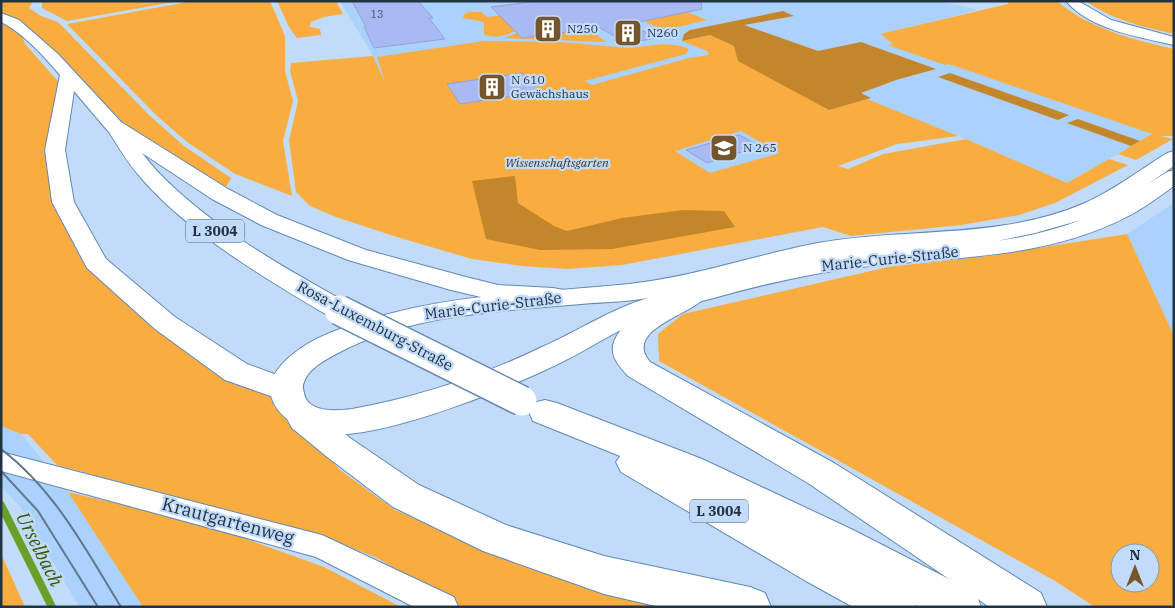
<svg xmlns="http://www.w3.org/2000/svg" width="1175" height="608" font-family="'IBM Plex Serif',serif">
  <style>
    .built { fill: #abd1fd }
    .green { fill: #f9ad41; fill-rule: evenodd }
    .forest { fill: #c4862a }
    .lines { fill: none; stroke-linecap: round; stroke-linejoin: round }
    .stream { stroke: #679f27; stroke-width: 8 }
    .building { fill: #a9b9f1; stroke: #92a2d9 }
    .minor-casing { stroke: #6089b6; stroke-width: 2 }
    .tertiary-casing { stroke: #6089b6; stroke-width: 2 }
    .secondary-casing { stroke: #6089b6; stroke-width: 2 }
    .primary-casing { stroke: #6089b6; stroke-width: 2 }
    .trunk-casing { stroke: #6089b6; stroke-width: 2 }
    .minor { fill: #fff; fill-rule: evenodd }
    .tertiary { fill: #fff; fill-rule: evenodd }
    .secondary { fill: #fff; fill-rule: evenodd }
    .primary { fill: #fff; fill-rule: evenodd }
    .trunk { fill: #fff; fill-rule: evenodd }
    .tram { stroke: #62778e; stroke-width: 2 }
    .trunk-bridge-casing { stroke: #6089b6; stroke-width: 32; stroke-linecap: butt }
    .trunk-bridge { stroke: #fff; stroke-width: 29 }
    .labels { text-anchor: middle; stroke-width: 4.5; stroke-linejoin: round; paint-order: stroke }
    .far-number-label { font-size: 11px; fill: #445471 }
    .far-poi-label { font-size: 12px; fill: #223346; stroke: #c2dbf9; text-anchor: start }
    .far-park-label { font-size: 12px; font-style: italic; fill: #41321f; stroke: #c2dbf9 }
    .shield { fill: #c2dbf9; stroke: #52657c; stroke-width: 1 }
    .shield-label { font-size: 14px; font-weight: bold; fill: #223346 }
    .street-label { font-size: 15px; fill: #223346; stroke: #c2dbf9 }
    .near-street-label { font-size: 18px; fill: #223346; stroke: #c2dbf9 }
    .near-water-label { font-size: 19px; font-style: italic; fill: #355904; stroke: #c2dbf9 }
  </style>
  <rect width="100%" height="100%" fill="#c2dbf9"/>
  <g class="built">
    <polygon points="340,1 941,1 978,10 880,34 893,44 1152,134 1067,183 958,136 897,144 837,166 698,176 388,88 373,56"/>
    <polygon points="1174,203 1174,336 1127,234"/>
    <polygon points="1,426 21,434 68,492 143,607 79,607 22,509 1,486"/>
  </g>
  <g class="green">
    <polygon points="1,1 33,1 29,8 41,16 58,22 150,116 184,146 231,178 224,191 114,126 85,82 22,22 1,12"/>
    <polygon points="42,1 156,1 137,5 162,1 179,1 67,21 42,8"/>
    <polygon points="193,1 270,1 285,36 285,71 293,101 283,141 292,196 235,174 187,142 156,115 67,24"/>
    <polygon points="277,1 336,1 343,14 324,17 311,22 310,27 320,29 321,35 297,38 289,27"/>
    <path d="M1009,1H1057C1088,28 1134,40 1174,49V136H1160L1173,139L1136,160L1118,154L1152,134L949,64L945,65L888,45L893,44L880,34L1008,4Z"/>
    <path d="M1086,1H1174V34C1143,27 1112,20 1086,1Z"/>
    <path d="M469,12H481L487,17L519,13L516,31C504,35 496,40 484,34V22L463,18L464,14Z"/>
    <path d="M661,12L670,16L687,12L707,20C687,24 663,35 645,21L651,15Z"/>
    <polygon points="1,21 22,35 25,44 63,87 55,150 54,206 87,268 277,397 340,470 395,510 492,551 667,607 462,607 377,558 328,538 57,465 28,434 21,434 1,426"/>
    <polygon points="586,27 606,42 504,38 517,33"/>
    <path d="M710,35L735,46L829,110L867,99L958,136L897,144L838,166L848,169L883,154L966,139L1067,183L1109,159L1128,165L1055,203L1019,215L961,225L851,236L823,227L622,265L568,269L522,266L472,259L397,237L336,217L310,206L296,192L289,140L298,101L290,71L291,63L373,56L385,82L377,57L484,41L559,42L629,48L664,44L681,46L689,49L686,54L585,81L592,85L689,58L709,55L707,51L682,41ZM741,131L780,153L710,173L675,151Z"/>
    <path d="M1127,234L1174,336V607H1095L1055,581L659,361L658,334L683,314L888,267L988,256ZM1120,553H1150V583H1120Z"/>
    <polygon points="68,492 208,525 324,567 401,607 143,607"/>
    <polygon points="1,554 25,607 1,607"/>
  </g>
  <g class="forest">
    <polygon points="783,11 794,16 744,25 818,51 861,42 936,69 896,80 861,93 871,98 829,110 738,61 734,46 710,35 682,41 684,34 690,30"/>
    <polygon points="950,73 1069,115 1058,120 938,77"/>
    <polygon points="1078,119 1140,141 1131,146 1067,123"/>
    <polygon points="515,176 518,203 554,226 567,231 622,218 683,210 724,211 735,227 612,249 540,250 486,239 472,181"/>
  </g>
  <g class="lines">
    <polyline class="stream" points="1,505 52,607"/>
  </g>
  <g class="building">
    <polygon points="352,1 418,1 433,18 429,18 445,39 374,48 364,27 366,27"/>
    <polygon points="539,1 701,1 702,9 629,24 657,38 627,43 600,28 522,38 491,7"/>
    <polygon points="522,73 539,92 460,104 447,84"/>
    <polygon points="739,135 760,146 707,163 686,150"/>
  </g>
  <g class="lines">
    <defs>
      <polygon id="minor" points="1,452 322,535 454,597 458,607 414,607 316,557 1,471"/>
      <path id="tertiary" d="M1066,1H1078L1111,20L1174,37V45C1139,37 1091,30 1066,1Z"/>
      <path id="secondary" d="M1,13L19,20L58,54L121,122L228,189L277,215L366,250L466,277L498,285L553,288L563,290L567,296L563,302L553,304L498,301L451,290L348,260L261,225L212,199L107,130L74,91L65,150L74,202L106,259L175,317L247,364L296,382L301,390L296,398L285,401L225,380L155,329L87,268L52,202L45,150L60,75C45,57 22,32 1,22Z"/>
      <path id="primary" d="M1174,151V166L1148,184L1167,172L1174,170V186C1161,195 1148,205 1134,213C1049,260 955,256 861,267C810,273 760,285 710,299C695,303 679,306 663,311C627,323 595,346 560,363C509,388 365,448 312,432C293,426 267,409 271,385C274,367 294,352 309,343C328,332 350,325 371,319C456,293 543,293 629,284C693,277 755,255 818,243C906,227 1000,240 1085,203C1114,190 1140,170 1167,153ZM1081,220C1055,230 1026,237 997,241L1035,233ZM648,298C611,309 578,331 542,347C482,376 418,397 352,409C337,411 307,413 304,393C303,388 302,386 304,382C309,368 325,360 338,353C411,314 500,311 581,304C603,302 626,302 648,298Z"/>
      <g id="trunk">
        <path d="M114,120L121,122C133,139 143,156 157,171C209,226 283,267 349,304L353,310L349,316L339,319L329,316C266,279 190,234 142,179C127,163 117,144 105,126L107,122Z"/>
        <path d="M692,288L702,290L706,296C693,315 622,329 650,362L834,463L1041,593L1047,607H989L978,599L981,607H919L915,605L916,607H853L806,581L621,472L616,462L620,456L533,421L529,412L533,403L545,400L557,403L702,459L851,529L949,579L808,483L628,376C621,368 611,358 613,346C618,318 668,294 692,288Z"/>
        <polygon points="304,407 316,410 350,438 419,485 506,525 604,556 750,587 765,593 771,607 660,607 604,594 483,551 393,507 326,456 292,428 287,419 292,410"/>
      </g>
    </defs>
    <use href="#minor" class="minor-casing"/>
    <use href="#tertiary" class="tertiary-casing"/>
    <use href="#secondary" class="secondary-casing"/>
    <use href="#primary" class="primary-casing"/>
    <use href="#trunk" class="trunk-casing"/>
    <use href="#minor" class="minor"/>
    <use href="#tertiary" class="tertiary"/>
    <use href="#secondary" class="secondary"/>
    <use href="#primary" class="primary"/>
    <use href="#trunk" class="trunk"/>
    <g class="tram">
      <path d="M1,449C55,490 86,550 121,607"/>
      <polyline points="1,471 38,511 98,607"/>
    </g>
    <defs>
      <polyline id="trunk-bridge" points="339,310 522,401"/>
    </defs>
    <use href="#trunk-bridge" class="trunk-bridge-casing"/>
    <use href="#trunk-bridge" class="trunk-bridge"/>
  </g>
  <defs>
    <symbol id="building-square" viewBox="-11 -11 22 22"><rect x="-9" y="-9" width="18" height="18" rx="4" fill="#75552b" stroke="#c2dbf9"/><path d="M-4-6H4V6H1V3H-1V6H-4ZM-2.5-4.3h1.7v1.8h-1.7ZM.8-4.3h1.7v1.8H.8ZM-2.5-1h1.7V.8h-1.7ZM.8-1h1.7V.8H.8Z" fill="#fff"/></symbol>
    <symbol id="university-square" viewBox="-11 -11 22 22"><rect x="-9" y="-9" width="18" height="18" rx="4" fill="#75552b" stroke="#c2dbf9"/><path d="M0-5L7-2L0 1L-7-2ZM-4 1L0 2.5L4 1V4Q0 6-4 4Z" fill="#fff"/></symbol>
  </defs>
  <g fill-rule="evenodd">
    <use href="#building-square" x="532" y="13" width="32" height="32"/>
    <use href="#building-square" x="612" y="17" width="32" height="32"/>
    <use href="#building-square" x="476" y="71" width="32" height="32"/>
    <use href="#university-square" x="708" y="132" width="32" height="32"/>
  </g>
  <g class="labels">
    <g class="far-number-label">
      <text x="377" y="18">13</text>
    </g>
    <g class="far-poi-label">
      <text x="567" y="33">N250</text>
      <text x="647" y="37">N260</text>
      <text x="511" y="84">N 610<tspan x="511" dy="14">Gewächshaus</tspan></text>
      <text x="743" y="152">N 265</text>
    </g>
    <g class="far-park-label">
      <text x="557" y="167">Wissenschaftsgarten</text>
    </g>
    <g class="shield">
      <rect x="186" y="219.5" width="58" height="23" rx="4"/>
      <rect x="690" y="499.5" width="58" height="23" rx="4"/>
    </g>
    <g class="shield-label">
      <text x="215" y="236">L 3004</text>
      <text x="719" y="516">L 3004</text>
    </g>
    <g class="street-label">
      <text transform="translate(890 259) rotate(-6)" y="5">Marie-Curie-Straße</text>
      <text transform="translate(493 306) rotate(-7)" y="5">Marie-Curie-Straße</text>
      <text transform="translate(375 326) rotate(28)" y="5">Rosa-Luxemburg-Straße</text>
    </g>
    <g class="near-street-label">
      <text transform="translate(228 521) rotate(15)" y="6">Krautgartenweg</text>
    </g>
    <g class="near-water-label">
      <text transform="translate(40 549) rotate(63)" y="7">Urselbach</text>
    </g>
  </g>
  <rect width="1175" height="608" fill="none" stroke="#223346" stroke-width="5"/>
  <g transform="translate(1135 568)"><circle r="24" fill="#c2dbf9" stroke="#8298b1"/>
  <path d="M0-4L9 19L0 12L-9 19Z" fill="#75552b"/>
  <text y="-8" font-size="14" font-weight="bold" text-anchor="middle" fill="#223346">N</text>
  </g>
</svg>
